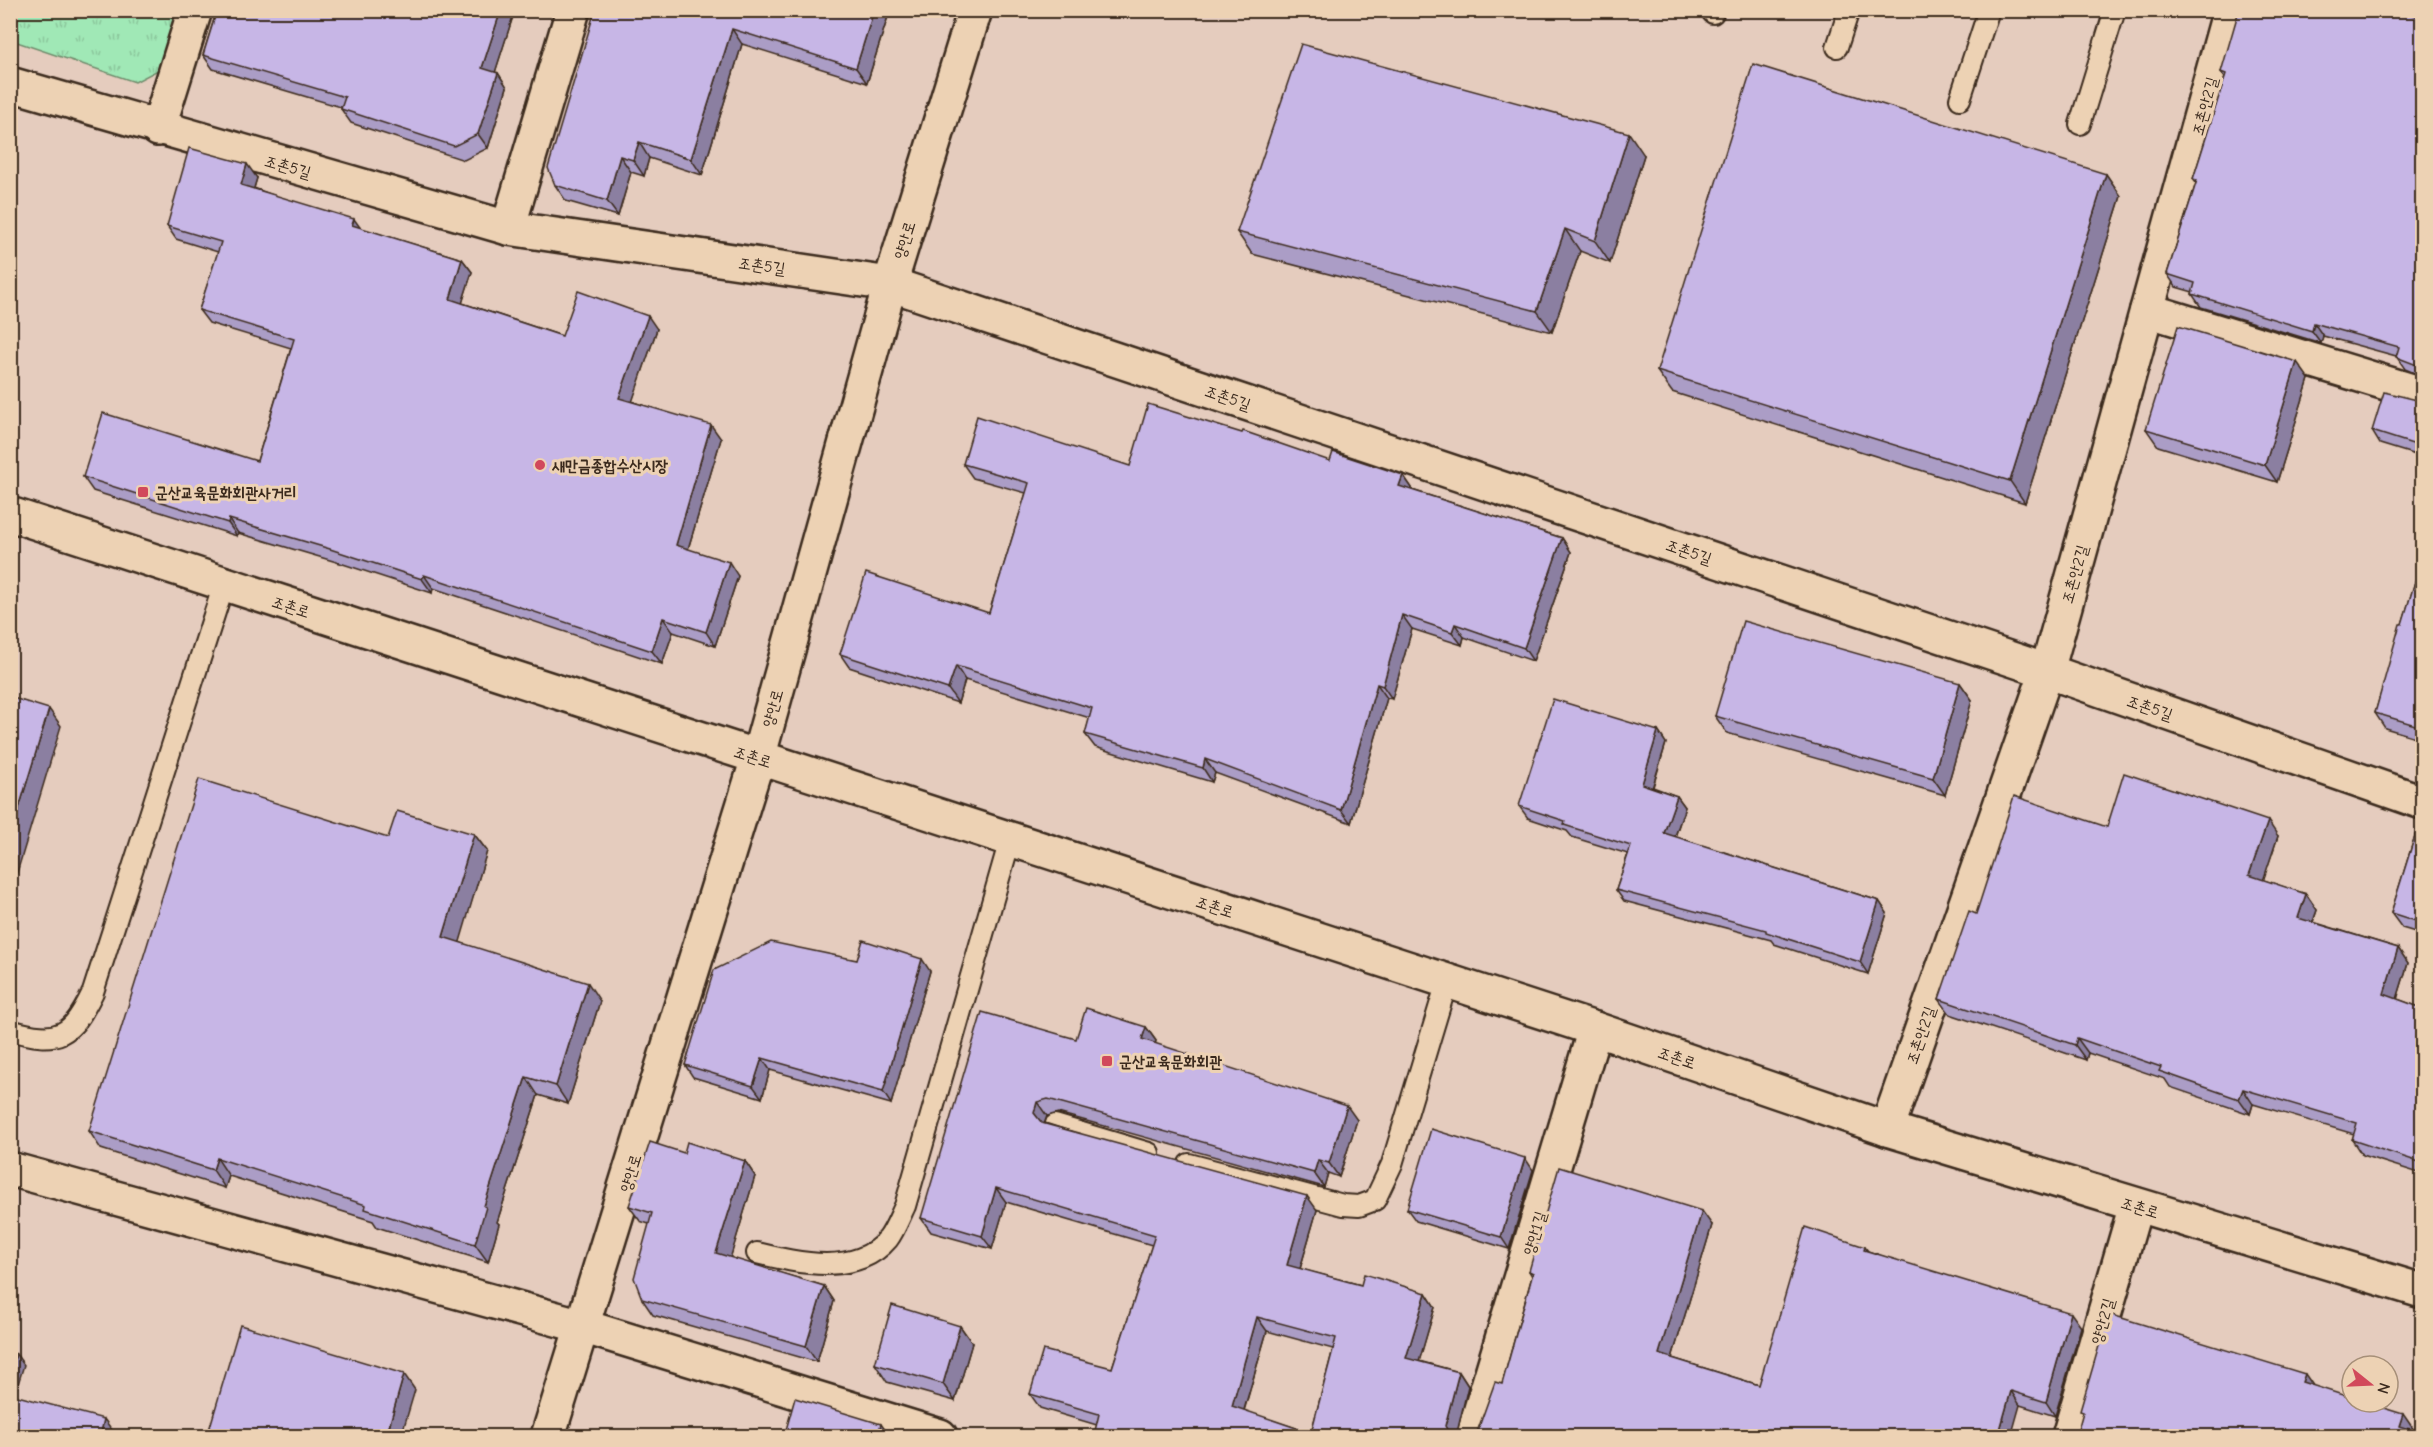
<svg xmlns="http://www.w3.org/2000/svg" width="2433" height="1447" font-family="'Comic Neue','Poor Story',sans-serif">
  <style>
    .park { fill: url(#park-tufts); stroke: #6e896a; stroke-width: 1.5 }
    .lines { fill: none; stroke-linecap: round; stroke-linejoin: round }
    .service-casing { stroke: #3b2a1e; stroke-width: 24 }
    .minor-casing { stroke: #3b2a1e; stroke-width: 38 }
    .tertiary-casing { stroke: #3b2a1e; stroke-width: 38 }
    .service { stroke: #edd2b4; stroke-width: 20 }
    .minor { stroke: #edd2b4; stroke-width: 33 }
    .tertiary { stroke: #edd2b4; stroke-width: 33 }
    .wall { fill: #ab9dc6; stroke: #3b2a1e; stroke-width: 1.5; fill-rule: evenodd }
    .shaded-wall { fill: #8b7fa1; stroke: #3b2a1e; stroke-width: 1.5 }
    .building { fill: #c7b6e6; stroke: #3b2a1e; stroke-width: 1.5; fill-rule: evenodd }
    .poi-dot { fill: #d1495b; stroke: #edd2b4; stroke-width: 2 }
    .labels { text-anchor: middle; stroke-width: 6; stroke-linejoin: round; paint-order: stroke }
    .street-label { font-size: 16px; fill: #3b2a1e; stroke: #edd2b4 }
    .poi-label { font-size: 16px; font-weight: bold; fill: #3b2a1e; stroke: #edd2b4; text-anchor: start }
  </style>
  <defs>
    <pattern id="park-tufts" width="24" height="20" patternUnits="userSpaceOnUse" patternTransform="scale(1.5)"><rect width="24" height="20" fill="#a0e8b6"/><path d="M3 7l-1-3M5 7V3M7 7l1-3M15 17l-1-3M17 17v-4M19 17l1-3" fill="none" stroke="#8bc79c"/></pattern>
  </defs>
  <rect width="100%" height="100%" fill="#e5ccbe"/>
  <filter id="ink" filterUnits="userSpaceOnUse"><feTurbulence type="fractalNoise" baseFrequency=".0167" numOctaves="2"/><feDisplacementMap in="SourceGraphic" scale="12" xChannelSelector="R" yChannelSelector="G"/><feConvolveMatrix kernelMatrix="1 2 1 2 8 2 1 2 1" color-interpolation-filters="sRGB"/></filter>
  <g filter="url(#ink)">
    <polygon class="park" points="11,10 176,10 176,11 158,70 135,82 11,40"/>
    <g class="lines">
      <defs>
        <g id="service">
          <polyline points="1713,13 1713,10"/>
          <polyline points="1837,47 1849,10"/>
          <polyline points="1960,99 1989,10"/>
          <polyline points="2080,124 2115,10"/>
          <path d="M10,1030C59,1044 71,1037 93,992L224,584"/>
          <polyline points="1055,1125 1149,1153"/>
          <polyline points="1189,1164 1343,1205 1359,1206 1375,1200 1392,1164 1447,982"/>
          <path d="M757,1253C798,1263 856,1277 888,1239C895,1230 900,1216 905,1206L1010,840"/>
        </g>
        <g id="minor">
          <polyline points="10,84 508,228 890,284 2047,671 2422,802"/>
          <polyline points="158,129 195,10"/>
          <polyline points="508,228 573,10"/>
          <polyline points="2147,310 2422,394"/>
          <polyline points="1887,1129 2047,671 2230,10"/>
          <polyline points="10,1169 582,1326 940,1436"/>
          <polyline points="548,1436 758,758 890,284 975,10"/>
          <polyline points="1473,1436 1595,1029"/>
          <polyline points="2069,1436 2136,1205"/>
        </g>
        <polyline id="tertiary" points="10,514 1595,1029 1887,1129 2422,1291"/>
      </defs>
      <use href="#service" class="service-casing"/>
      <use href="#minor" class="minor-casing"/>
      <use href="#tertiary" class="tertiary-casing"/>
      <use href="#service" class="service"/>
      <use href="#minor" class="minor"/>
      <use href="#tertiary" class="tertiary"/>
    </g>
    <g class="wall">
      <polygon points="217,10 515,10 495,72 498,73 507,87 488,148 464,160 351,123 341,109 341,107 213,69 203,55"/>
      <polygon points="595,10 890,10 867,83 742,44 702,175 649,158 644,176 631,172 618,216 566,201 555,185"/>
      <polygon points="2422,18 2422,376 2405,369 2396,356 2323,336 2321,343 2201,307 2192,294 2193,292 2176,287 2167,274 2196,183 2193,179 2225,78 2221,72"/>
      <polygon points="1644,155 1610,263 1580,251 1552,332 1252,254 1237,232"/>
      <polygon points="2106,174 2121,196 2025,503 1672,392 1657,371"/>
      <polygon points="257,178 254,188 360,228 462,259 472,272 462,303 562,336 657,329 632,401 721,439 688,549 738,576 715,646 673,632 662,664 433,588 432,593 340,563 238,533 237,536 93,491 83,477 257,461 291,348 209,323 199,310 218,252 176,239 167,226"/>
      <polygon points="2309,379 2277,482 2158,446 2146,429"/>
      <polygon points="2422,397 2422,457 2380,444 2372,431 2417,400"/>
      <polygon points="1330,461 1403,475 1412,488 1412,490 1562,538 1571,552 1533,661 1464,637 1462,645 1412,629 1392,699 1387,698 1351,823 1215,773 1212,782 1095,747 1085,734 1090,718 965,680 958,703 849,667 840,654 989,613 1026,493 973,478 963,464 1130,466"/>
      <polygon points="2422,559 2422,739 2385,728 2375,713"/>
      <polygon points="1960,683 1972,700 1945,795 1727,733 1715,716"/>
      <polygon points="1658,731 1666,743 1653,787 1677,796 1685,807 1675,837 1879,901 1887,913 1868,974 1774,944 1771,940 1624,901 1616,890 1628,854 1572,837 1567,831 1528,818 1519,806"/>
      <polygon points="2422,813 2422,934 2402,928 2391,913"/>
      <polygon points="2107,827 2278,836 2263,880 2306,894 2317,910 2313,922 2398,948 2408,963 2397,999 2422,1008 2422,1174 2362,1155 2352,1140 2354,1134 2253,1104 2250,1114 2170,1087 2165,1079 2088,1053 2086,1060 1950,1014 1939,999 1976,914"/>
      <polygon points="474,834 487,851 459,942 600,1001 568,1104 538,1095 497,1222 499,1224 488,1262 377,1227 373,1221 229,1176 225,1188 101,1149 89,1131"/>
      <polygon points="857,960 930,971 891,1104 770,1070 762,1098 693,1077 685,1065"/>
      <path d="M1146,1027L1156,1041L1155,1044L1357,1120L1339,1177L1328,1173L1324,1187L1058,1113L1047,1116L1045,1123L1317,1210L1300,1269L1361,1285L1426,1293L1435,1307L1419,1361L1459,1372L1468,1386L1456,1437H1099L1095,1431L1097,1425L1040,1408L1030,1394L1112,1368L1152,1245L1006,1202L992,1249L931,1232L921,1218L1076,1039ZM1267,1331L1333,1349L1311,1433L1244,1411Z"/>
      <polygon points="684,1153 745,1161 755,1176 730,1258 824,1286 834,1301 817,1362 653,1315 642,1299 649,1224 640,1221 629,1206"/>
      <polygon points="1533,1170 1509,1249 1416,1221 1407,1209"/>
      <polygon points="1712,1225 1672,1358 1759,1385 1865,1247 1868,1251 2081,1327 2055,1416 2020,1405 1476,1435 1502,1384 1532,1276 1529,1271"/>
      <polygon points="960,1326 972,1343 955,1401 887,1382 875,1364"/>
    </g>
    <g class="shaded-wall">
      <polygon points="501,10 515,10 492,82 482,68"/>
      <polygon points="874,10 890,10 867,83 856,68"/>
      <polygon points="732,29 742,44 702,175 691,159"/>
      <polygon points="498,73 507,87 488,148 478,134"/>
      <polygon points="1629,133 1644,155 1610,263 1595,241"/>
      <polygon points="639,142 649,158 644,176 633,160"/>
      <polygon points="620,156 631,172 618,216 607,201"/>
      <polygon points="247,164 257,178 251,198 241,185"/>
      <polygon points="2106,174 2121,196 2025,503 2010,481"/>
      <polygon points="354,219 364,233 352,225"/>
      <polygon points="1565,229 1580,251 1552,332 1537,311"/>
      <polygon points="462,259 472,272 459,313 450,299"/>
      <polygon points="648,316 657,329 629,411 619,398"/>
      <polygon points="2314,323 2323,336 2321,343 2312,331"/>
      <polygon points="2297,362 2309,379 2277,482 2265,465"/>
      <polygon points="711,425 721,439 685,559 676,545"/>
      <polygon points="1403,475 1412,488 1409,499 1399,486"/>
      <polygon points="229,519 238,533 237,536 228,523"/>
      <polygon points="1562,538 1571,552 1533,661 1524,648"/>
      <polygon points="729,562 738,576 715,646 706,632"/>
      <polygon points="424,575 433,588 432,593 422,579"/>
      <polygon points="1402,615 1412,629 1392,699 1383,686"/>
      <polygon points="663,618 673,632 662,664 652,651"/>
      <polygon points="1455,624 1464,637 1462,645 1452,632"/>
      <polygon points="956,666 965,680 958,703 948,689"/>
      <polygon points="1960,683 1972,700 1945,795 1933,778"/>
      <polygon points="1377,684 1387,698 1351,823 1341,810"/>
      <polygon points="49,709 61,726 10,896 10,838"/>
      <polygon points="1658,731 1666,743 1650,795 1642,784"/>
      <polygon points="1205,759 1215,773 1212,782 1203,768"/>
      <polygon points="1677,796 1685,807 1672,845 1664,833"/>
      <polygon points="2268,821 2278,836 2260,890 2249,875"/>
      <polygon points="474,834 487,851 456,955 443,937"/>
      <polygon points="2306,894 2317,910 2309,933 2298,918"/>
      <polygon points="1879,901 1887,913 1868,974 1860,962"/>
      <polygon points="2398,948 2408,963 2394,1009 2384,994"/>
      <polygon points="922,959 930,971 891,1104 883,1092"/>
      <polygon points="588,983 600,1001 568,1104 556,1086"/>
      <polygon points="1146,1027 1156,1041 1152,1053 1142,1039"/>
      <polygon points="2077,1038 2088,1053 2086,1060 2075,1045"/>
      <polygon points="762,1058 770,1070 762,1098 753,1086"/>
      <polygon points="526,1077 538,1095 497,1222 499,1224 488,1262 475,1244 484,1206"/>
      <polygon points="2243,1089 2253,1104 2250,1114 2239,1099"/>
      <polygon points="1037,1102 1047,1116 1043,1127 1034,1113"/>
      <polygon points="1347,1106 1357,1120 1339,1177 1329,1163"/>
      <polygon points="217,1158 229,1176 225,1188 213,1170"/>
      <polygon points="1525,1158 1533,1170 1509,1249 1501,1237"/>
      <polygon points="1318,1160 1328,1173 1324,1187 1314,1173"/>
      <polygon points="745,1161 755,1176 727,1269 716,1253"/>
      <polygon points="996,1188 1006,1202 992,1249 982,1236"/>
      <polygon points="1307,1196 1317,1210 1297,1279 1287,1265"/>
      <polygon points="1702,1211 1712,1225 1669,1368 1659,1354"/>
      <polygon points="824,1286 834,1301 817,1362 806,1346"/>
      <polygon points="1426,1293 1435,1307 1416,1372 1406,1358"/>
      <polygon points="2071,1313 2081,1327 2055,1416 2046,1402"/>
      <polygon points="1257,1317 1267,1331 1241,1420 1232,1406"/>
      <polygon points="960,1326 972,1343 955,1401 943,1384"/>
      <polygon points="16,1354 24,1365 12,1403 10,1401 10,1371"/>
      <polygon points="1459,1372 1468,1386 1456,1437 1451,1437 1445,1426"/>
      <polygon points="404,1374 415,1390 401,1437 386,1437"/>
      <polygon points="2305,1374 2316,1390 2302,1382"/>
      <polygon points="2011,1391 2020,1405 2011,1437 1998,1437"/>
      <polygon points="2403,1414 2414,1430 2412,1437 2399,1426"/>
      <polygon points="104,1419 112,1430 110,1437 100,1437"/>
      <polygon points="881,1424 890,1437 877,1437"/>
    </g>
    <g class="building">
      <polygon points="217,10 501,10 482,68 498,73 478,134 454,146 341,109 345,97 203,55"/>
      <polygon points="595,10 874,10 856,68 732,29 691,159 639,142 633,160 620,156 607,201 555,185 548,168"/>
      <polygon points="2239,10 2399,10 2422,18 2422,367 2396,357 2399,347 2314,323 2312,331 2192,294 2195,283 2167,274 2197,180 2193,179 2226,74 2221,72"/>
      <polygon points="1301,44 1629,133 1595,241 1565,229 1537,311 1237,232"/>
      <polygon points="1753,64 2106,174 2010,481 1657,371"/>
      <polygon points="189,148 247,164 241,185 354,219 352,225 462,259 450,299 562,336 578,291 648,316 619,398 711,425 676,545 729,562 706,632 663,618 652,651 424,575 422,579 330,549 229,519 228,523 83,477 103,413 257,461 294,339 199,310 221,242 167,226"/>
      <polygon points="2178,326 2297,362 2265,465 2146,429"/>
      <polygon points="2384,392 2417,400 2422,397 2422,447 2372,431"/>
      <polygon points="1148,404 1242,433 1243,431 1330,461 1333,452 1403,475 1399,486 1562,538 1524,648 1455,624 1452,632 1402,615 1383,686 1377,684 1341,810 1205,759 1203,768 1085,734 1092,708 956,666 948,689 840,654 866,573 989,613 1029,483 963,464 977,416 1130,466"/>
      <polygon points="2422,559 2422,727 2375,713 2400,624 2402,624"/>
      <polygon points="1743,621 1960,683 1933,778 1715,716"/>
      <polygon points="10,697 49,709 10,838"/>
      <polygon points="1553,699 1658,731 1642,784 1677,796 1664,833 1879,901 1860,962 1766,932 1766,930 1616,890 1631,846 1564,825 1565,821 1519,806"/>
      <polygon points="2124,773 2268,821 2249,875 2306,894 2298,918 2398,948 2384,994 2422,1008 2422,1163 2352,1140 2357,1123 2243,1089 2239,1099 2159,1071 2161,1067 2077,1038 2075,1045 1939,999 1969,911 1976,914 2014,796 2107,827"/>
      <polygon points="199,779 388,838 397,811 474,834 443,937 588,983 556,1086 526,1077 484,1206 486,1207 475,1244 365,1209 366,1205 217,1158 213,1170 89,1131"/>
      <polygon points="2422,813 2422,923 2391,913"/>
      <polygon points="863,940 922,959 883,1092 762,1058 753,1086 685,1065 714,970 771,942 857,960"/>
      <path d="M1086,1008L1146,1027L1142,1039L1347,1106L1329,1163L1318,1160L1314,1173L1048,1099L1037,1102L1034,1113L1042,1123L1307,1196L1287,1265L1361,1285L1364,1274L1426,1293L1406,1358L1459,1372L1445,1426L1450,1435L1452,1437H1115L1095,1431L1099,1414L1030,1394L1043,1350L1112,1368L1155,1235L996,1188L982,1236L921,1218L982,1012L1076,1039ZM1257,1317L1336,1338L1311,1433L1232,1406Z"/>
      <polygon points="1431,1129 1525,1158 1501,1237 1407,1209"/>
      <polygon points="650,1142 684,1153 687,1142 745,1161 716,1253 824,1286 806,1346 642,1299 634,1278 652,1213 629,1206"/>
      <polygon points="1559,1167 1702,1211 1659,1354 1759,1385 1805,1227 1865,1247 1864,1250 2071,1313 2046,1402 2011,1391 1998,1437 1474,1437 1476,1435 1495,1382 1502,1384 1533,1273 1529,1271"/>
      <polygon points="892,1305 960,1326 943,1384 875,1364"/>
      <polygon points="2112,1315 2305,1374 2302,1382 2352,1398 2352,1402 2364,1402 2403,1414 2399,1426 2422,1433 2422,1437 2076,1437 2083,1412 2080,1411 2106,1322 2109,1323"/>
      <polygon points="240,1325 404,1374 386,1437 207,1437"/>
      <polygon points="10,1352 16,1354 10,1371"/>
      <polygon points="10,1394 104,1419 100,1437 10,1437"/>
      <polygon points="795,1398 881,1424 877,1437 784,1437"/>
    </g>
  </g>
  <g class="poi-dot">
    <circle cx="540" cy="465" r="6"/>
    <rect x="137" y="486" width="12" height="12" rx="3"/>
    <rect x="1101" y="1055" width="12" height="12" rx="3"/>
  </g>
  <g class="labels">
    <g class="street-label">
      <text transform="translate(2204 106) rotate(-75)" y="6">조촌안2길</text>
      <text transform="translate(288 166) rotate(16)" y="6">조촌5길</text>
      <text transform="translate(904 240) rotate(-73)" y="6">양안로</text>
      <text transform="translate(762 265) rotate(8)" y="6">조촌5길</text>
      <text transform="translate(1228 397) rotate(19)" y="6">조촌5길</text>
      <text transform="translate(1689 551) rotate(19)" y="6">조촌5길</text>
      <text transform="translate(2074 574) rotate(-74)" y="6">조촌안2길</text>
      <text transform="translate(291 606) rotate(18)" y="6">조촌로</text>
      <text transform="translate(2150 707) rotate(19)" y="6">조촌5길</text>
      <text transform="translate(772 708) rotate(-74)" y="6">양안로</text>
      <text transform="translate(753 756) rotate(18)" y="6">조촌로</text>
      <text transform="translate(1215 906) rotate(18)" y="6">조촌로</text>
      <text transform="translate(1920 1035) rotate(-71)" y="6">조촌안2길</text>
      <text transform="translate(1677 1057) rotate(19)" y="6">조촌로</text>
      <text transform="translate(630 1173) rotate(-73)" y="6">양안로</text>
      <text transform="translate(2140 1207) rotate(17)" y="6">조촌로</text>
      <text transform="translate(1534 1233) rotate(-73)" y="6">양안1길</text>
      <text transform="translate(2102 1321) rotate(-74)" y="6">양안2길</text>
    </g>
    <g class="poi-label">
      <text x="552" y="471">새만금종합수산시장</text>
      <text x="155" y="498">군산교육문화회관사거리</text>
      <text x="1119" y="1067">군산교육문화회관</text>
    </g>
  </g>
  <rect width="2433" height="1447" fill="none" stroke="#edd2b4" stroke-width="36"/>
  <rect x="18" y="18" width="2397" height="1411" fill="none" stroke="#3b2a1e" stroke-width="2" filter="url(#ink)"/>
  <g transform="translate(2370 1384) rotate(108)"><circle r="28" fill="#edd2b4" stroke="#a68f78" stroke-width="1.5"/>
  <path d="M0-4.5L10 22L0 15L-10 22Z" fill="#d1495b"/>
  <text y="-9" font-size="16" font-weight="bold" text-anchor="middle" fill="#3b2a1e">N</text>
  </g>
</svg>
